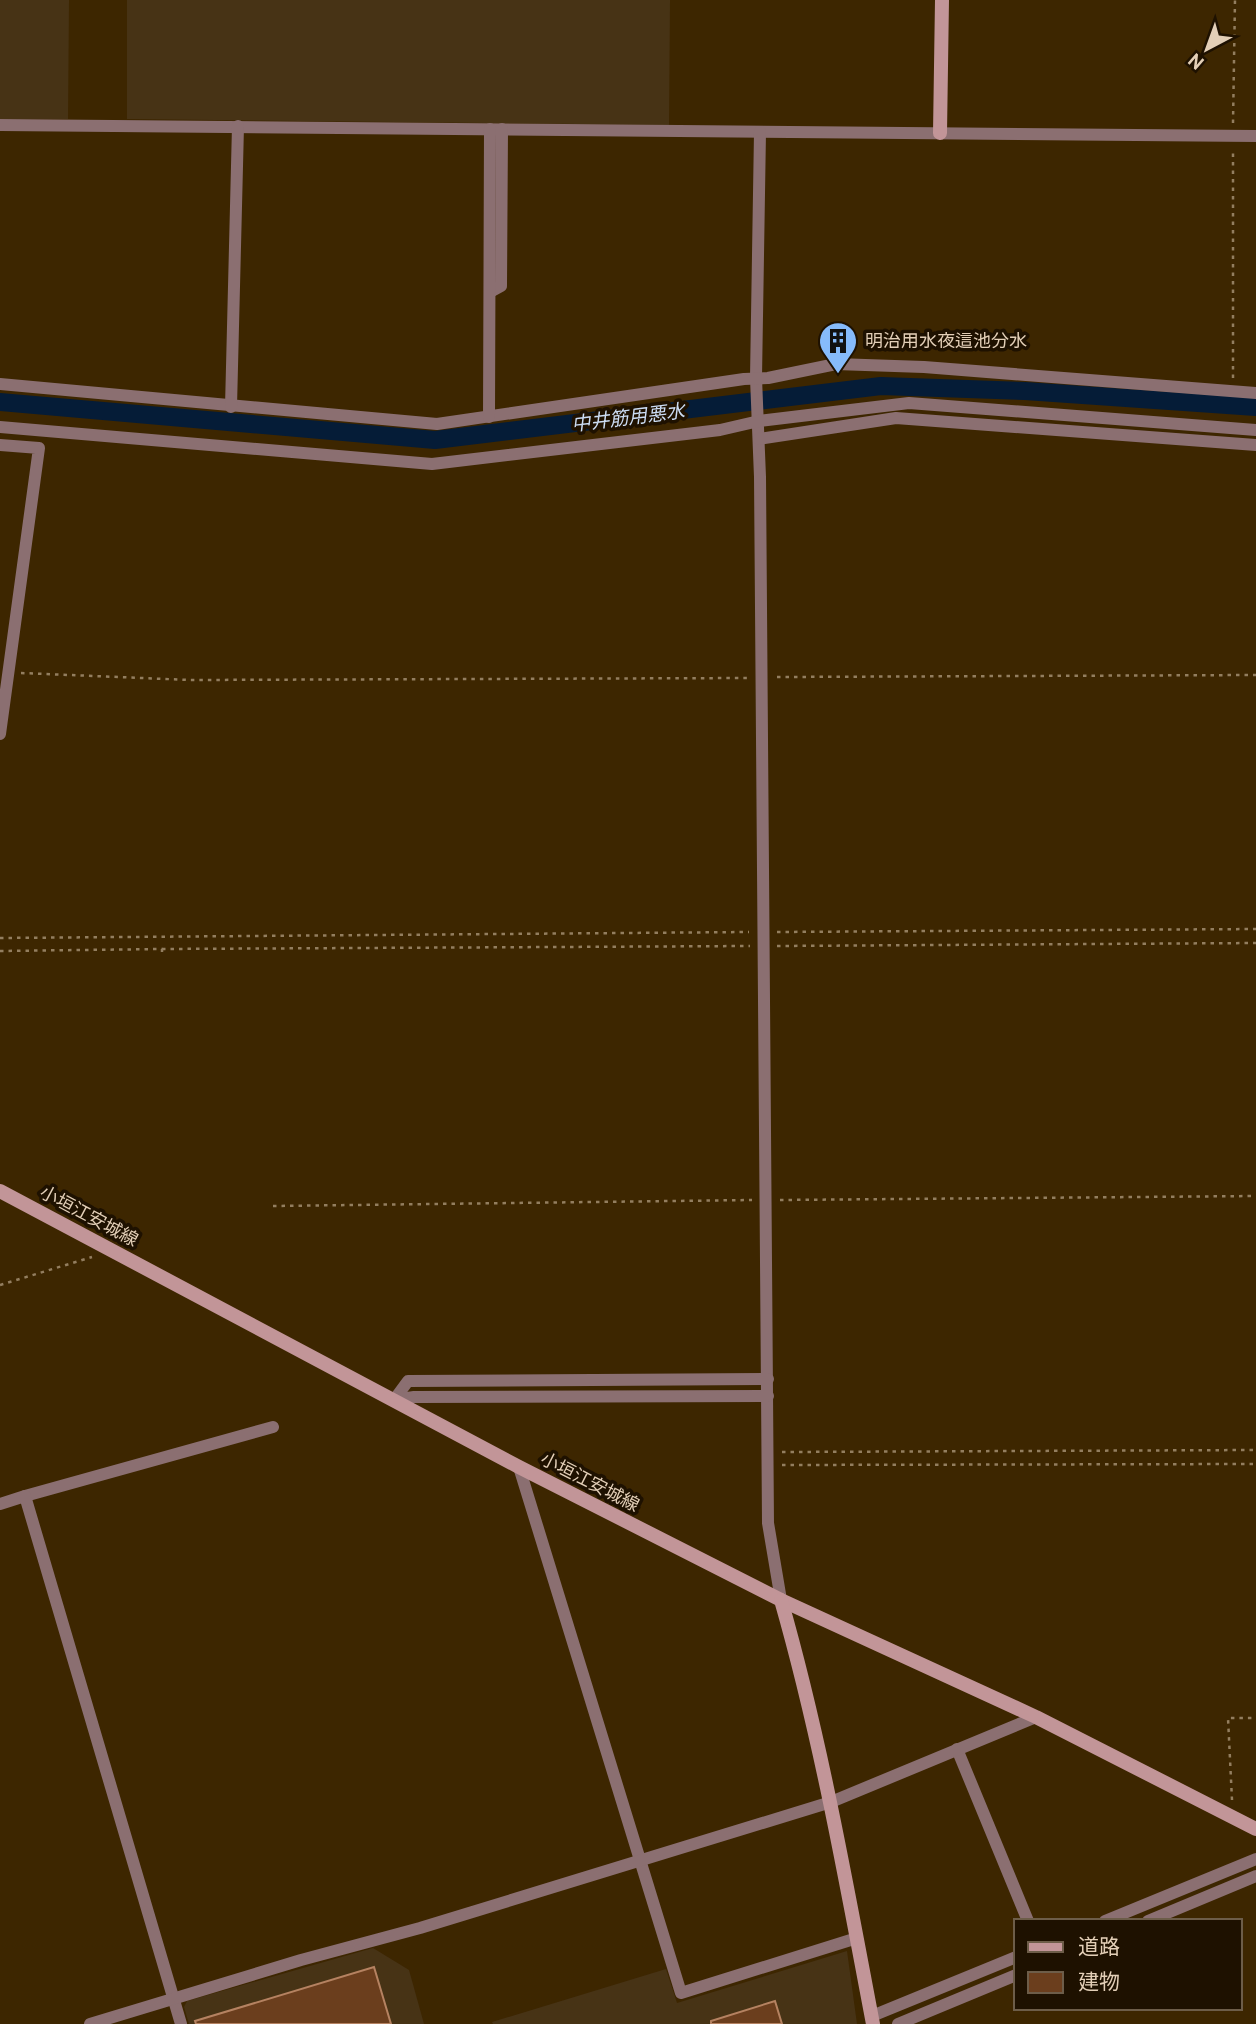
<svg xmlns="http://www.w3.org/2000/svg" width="1256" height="2024" font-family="Overpass,'Noto Sans JP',sans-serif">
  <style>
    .built { fill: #473315 }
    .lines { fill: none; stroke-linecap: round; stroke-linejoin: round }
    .canal { stroke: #051c37; stroke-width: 18 }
    .building { fill: #6b3e1d; stroke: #b58261; stroke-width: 2 }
    .path { stroke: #937e5f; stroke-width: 2.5; stroke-dasharray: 3.5 5; stroke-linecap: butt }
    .street { stroke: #8b6f71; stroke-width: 12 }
    .secondary { stroke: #c29598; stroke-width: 14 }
    .labels { text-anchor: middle; stroke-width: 7; stroke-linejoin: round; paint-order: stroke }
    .poi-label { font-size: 18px; fill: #e3cfb7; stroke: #1e1100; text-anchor: start }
    .street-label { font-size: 18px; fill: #e3cfb7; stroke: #1e1100 }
    .water-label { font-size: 19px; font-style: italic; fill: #ccddf4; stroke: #1e1100 }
  </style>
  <rect width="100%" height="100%" fill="#3d2600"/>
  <g class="built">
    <polygon points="0,0 69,0 68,119 0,119"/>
    <polygon points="127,0 670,0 669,125 127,119"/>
    <polygon points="373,1948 409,1970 424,2024 189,2024 184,2007 187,2001"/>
    <polygon points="847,1951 857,2024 493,2024 492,2022 666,1969 677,2003"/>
  </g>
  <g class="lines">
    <polyline class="canal" points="0,402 435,440 881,386 1025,391 1256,407"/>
  </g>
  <g class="building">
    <polygon points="374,1967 391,2024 196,2024 195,2021"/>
    <polygon points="775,2001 782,2024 711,2024 711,2021"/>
  </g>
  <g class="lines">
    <g class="path">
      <polyline points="1233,123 1235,0"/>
      <polyline points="1233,378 1233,150"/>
      <polyline points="21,673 190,680 749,678"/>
      <polyline points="777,677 1256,675"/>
      <polyline points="777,932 1256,929"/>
      <polyline points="0,938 749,932"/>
      <polyline points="777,946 1256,943"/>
      <polyline points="162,949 750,946"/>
      <polyline points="0,951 162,949 162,952"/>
      <polyline points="780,1200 1256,1196"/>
      <polyline points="273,1206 752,1200"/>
      <polyline points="0,1285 92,1257"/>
      <polyline points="782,1452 1256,1450"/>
      <polyline points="782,1465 1256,1464"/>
      <polyline points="1232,1800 1228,1718 1256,1718"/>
    </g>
    <g class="street">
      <polyline points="0,125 1256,136"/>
      <polyline points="760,132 756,378 760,477 768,1523 781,1600"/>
      <polyline points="490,292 501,286 502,129"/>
      <polyline points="0,384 437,424 744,379 768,378 836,364 924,367 1256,393"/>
      <polyline points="231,407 238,126"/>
      <polyline points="489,417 490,129"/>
      <polyline points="0,427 432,464 720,430 759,421 909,403 1256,430"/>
      <polyline points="759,439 896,418 1256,445"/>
      <polyline points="0,445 39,448 0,734"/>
      <polyline points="394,1400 408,1381 768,1379"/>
      <polyline points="394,1400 414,1397 768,1396"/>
      <polyline points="519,1467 681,1993 857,1938"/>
      <polyline points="25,1496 273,1427"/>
      <polyline points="0,1504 25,1496 181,2024"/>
      <polyline points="957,1749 1028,1921"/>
      <polyline points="1105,1921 1256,1859"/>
      <polyline points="1148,1921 1256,1876"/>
      <polyline points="872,2016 1016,1957"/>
      <polyline points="90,2024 301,1960 420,1928 831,1802 1036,1717"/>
      <polyline points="898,2024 1016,1975"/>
    </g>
    <g class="secondary">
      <polyline points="940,133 942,0"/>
      <polyline points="0,1191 519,1467 781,1600 1036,1717 1256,1829"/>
      <path d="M781,1600C821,1740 846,1882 873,2024"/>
    </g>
  </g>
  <defs>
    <symbol id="building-pin" viewBox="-11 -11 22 30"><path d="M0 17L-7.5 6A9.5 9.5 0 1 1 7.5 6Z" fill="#86bbfb" stroke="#1e1100"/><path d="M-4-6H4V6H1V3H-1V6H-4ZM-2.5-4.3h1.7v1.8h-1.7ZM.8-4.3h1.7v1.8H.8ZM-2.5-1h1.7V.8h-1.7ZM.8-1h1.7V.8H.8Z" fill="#111"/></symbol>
  </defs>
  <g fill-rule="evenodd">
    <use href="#building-pin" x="816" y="319" width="44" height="60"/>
  </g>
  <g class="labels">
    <g class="poi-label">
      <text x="865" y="347">明治用水夜這池分水</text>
    </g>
    <g class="street-label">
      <text transform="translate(89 1216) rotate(28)" y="6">小垣江安城線</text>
      <text transform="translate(590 1482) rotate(27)" y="6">小垣江安城線</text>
    </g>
    <g class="water-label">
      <text transform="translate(628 417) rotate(-7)" y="7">中井筋用悪水</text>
    </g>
  </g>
  <rect x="1014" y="1919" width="228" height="91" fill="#1e1100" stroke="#6d5d49" stroke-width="2"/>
  <rect x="1028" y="1942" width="35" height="10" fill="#c29598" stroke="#6d5d49" stroke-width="2"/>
  <text x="1078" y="1954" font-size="21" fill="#e3cfb7">道路</text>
  <rect x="1028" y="1972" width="35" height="21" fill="#6b3e1d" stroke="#6d5d49" stroke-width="2"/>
  <text x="1078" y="1989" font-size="21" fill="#e3cfb7">建物</text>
  <g transform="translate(1207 49) rotate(221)" stroke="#1e1100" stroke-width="5" paint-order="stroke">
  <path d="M0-5L12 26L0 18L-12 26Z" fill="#e3cfb7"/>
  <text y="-10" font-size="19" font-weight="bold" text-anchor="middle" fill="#e3cfb7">N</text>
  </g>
</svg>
